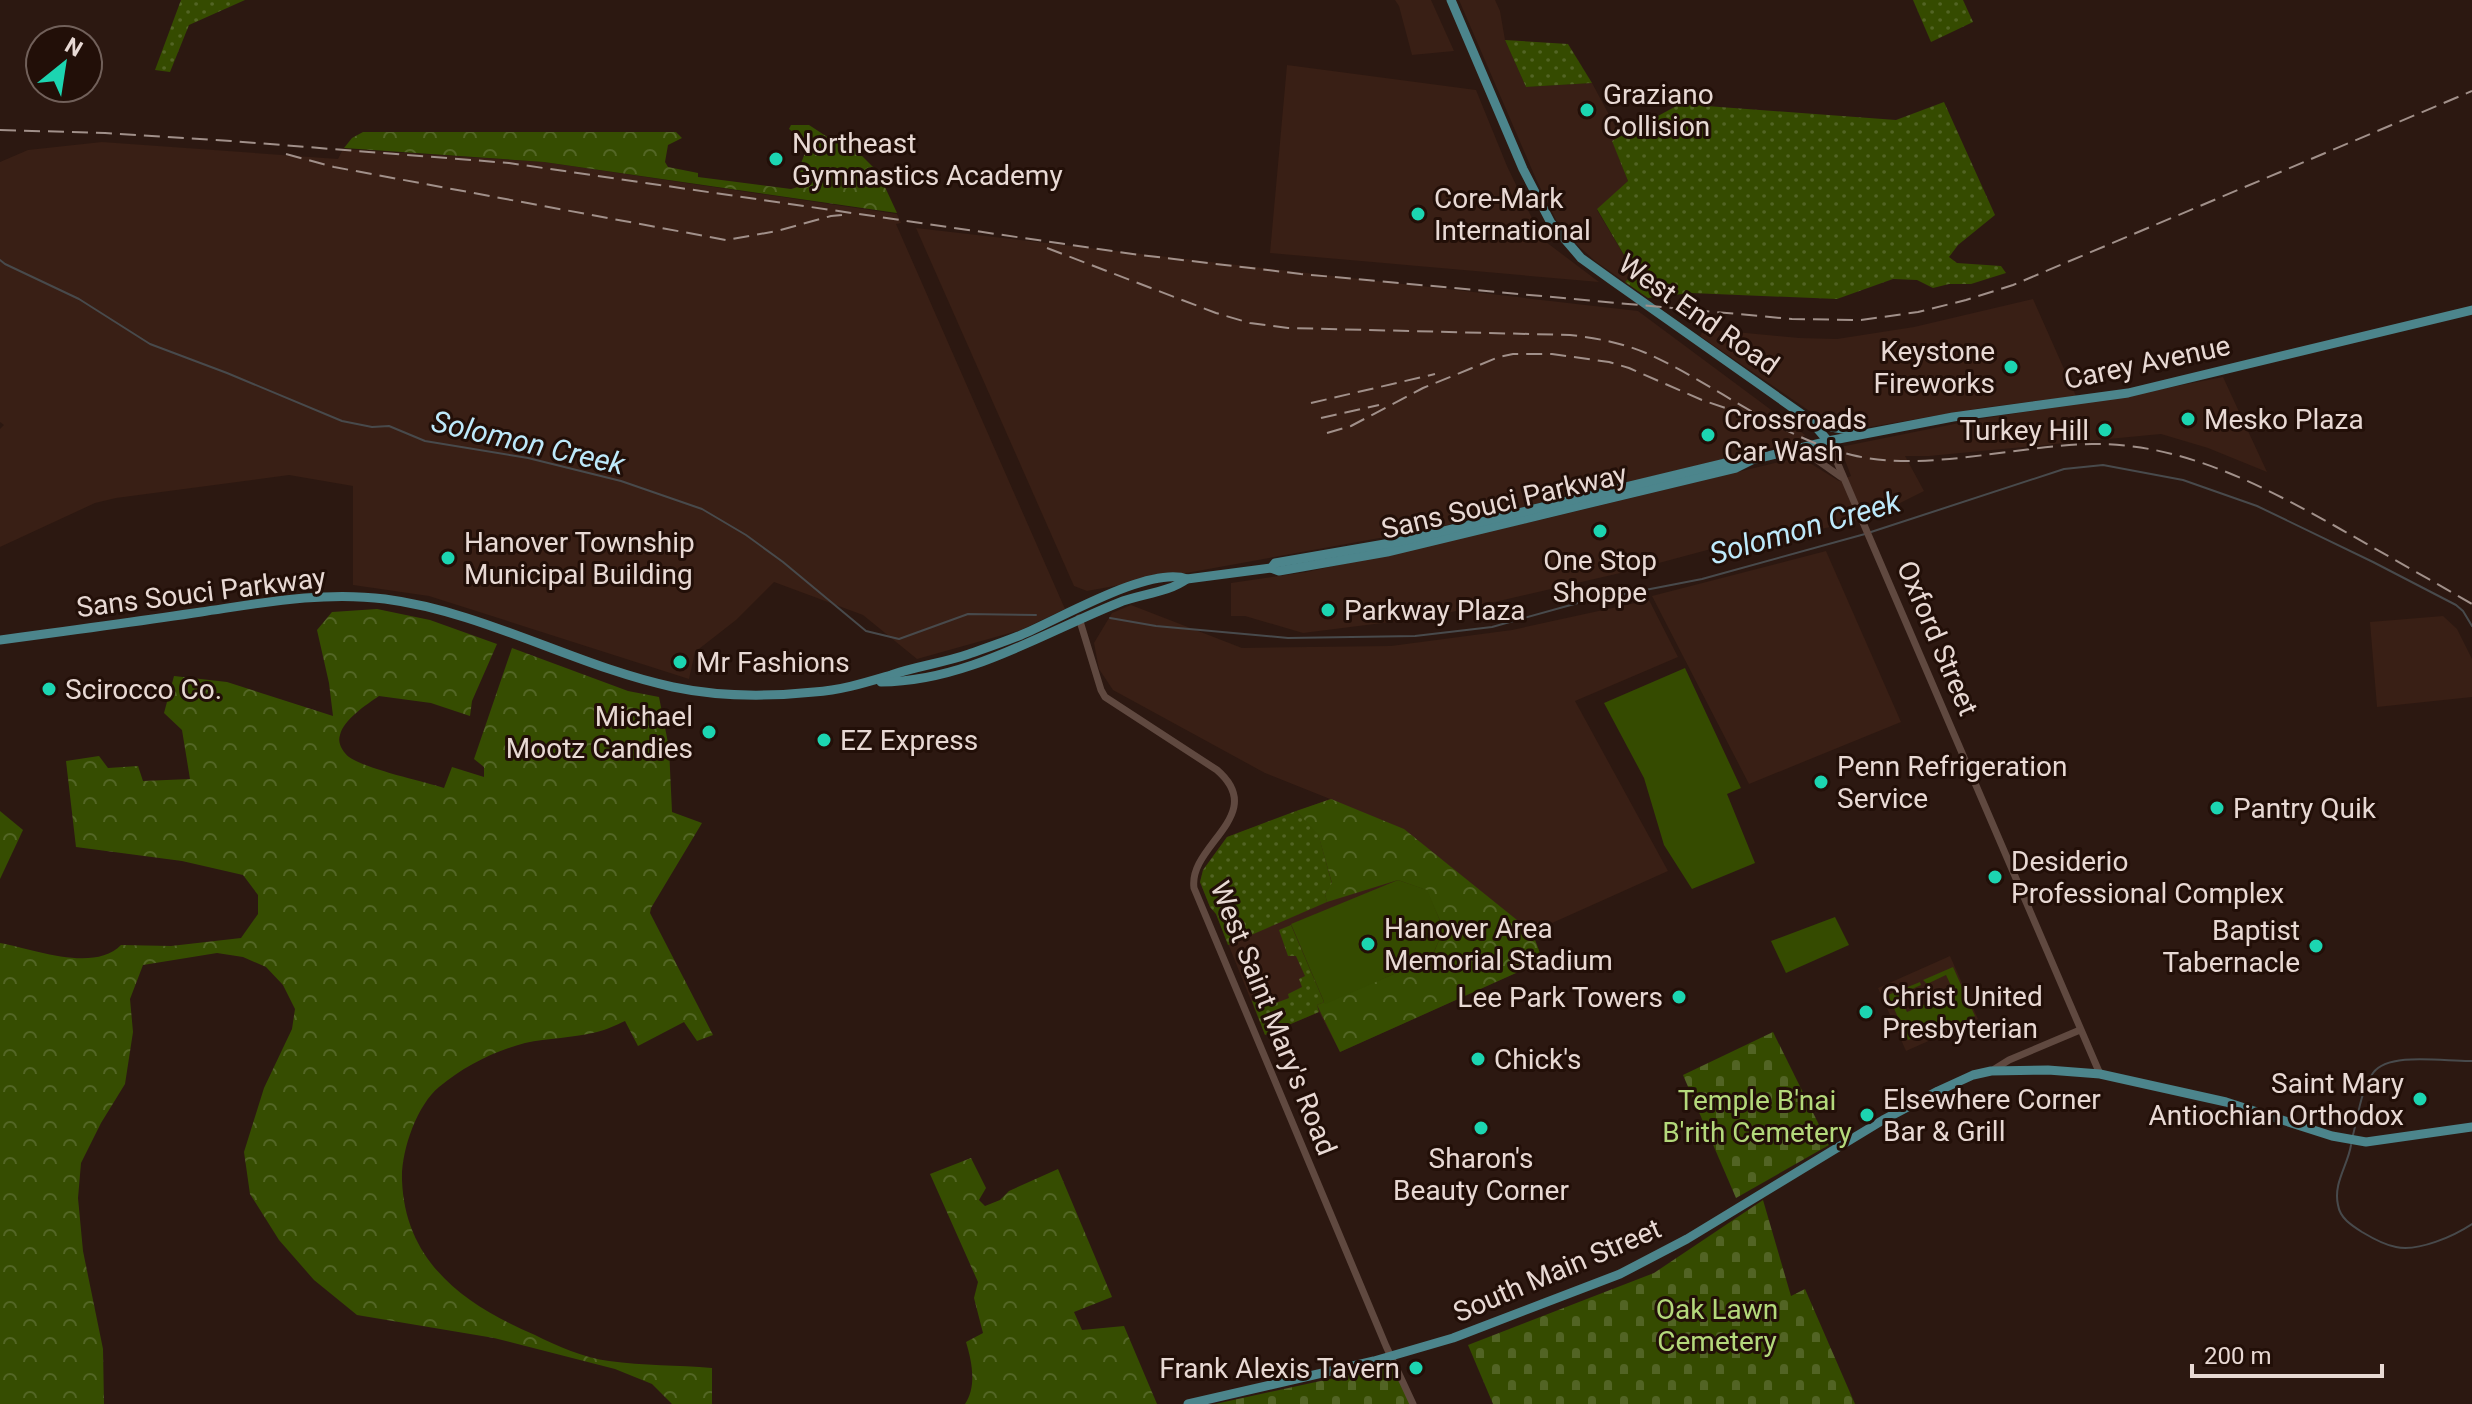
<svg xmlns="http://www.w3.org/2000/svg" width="2472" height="1404" font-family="Roboto,sans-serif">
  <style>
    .built { fill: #391f15 }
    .grass { fill: url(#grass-dots) }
    .forest { fill: url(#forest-crowns) }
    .cemetery { fill: url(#cemetery-stones) }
    .green { fill: #354b00 }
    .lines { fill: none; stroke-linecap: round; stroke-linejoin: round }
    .stream { stroke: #484a4c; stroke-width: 2 }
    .minor { stroke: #604940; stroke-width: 7 }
    .major { stroke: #4c858c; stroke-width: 9 }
    .rail { stroke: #a1908a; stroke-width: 2; stroke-dasharray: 16 8; stroke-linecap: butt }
    .poi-dot { fill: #1cd5b1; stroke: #220f08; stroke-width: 3 }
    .labels { text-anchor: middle; stroke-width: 6; stroke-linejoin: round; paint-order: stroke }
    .poi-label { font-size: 28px; fill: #e8d9d4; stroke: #220f08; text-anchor: start }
    .street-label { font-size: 28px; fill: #e8d9d4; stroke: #220f08 }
    .park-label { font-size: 28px; fill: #b4d97b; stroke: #220f08 }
    .water-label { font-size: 30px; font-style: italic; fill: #bde9fb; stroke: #220f08 }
  </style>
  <defs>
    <pattern id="grass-dots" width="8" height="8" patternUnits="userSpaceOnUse" patternTransform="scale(2)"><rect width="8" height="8" fill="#354b00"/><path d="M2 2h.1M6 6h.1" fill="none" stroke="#526424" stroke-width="1.8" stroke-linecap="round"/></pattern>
    <pattern id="forest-crowns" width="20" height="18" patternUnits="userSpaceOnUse" patternTransform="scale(2)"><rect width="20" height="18" fill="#364d01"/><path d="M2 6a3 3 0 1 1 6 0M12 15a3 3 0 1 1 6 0" fill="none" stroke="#536625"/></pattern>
    <pattern id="cemetery-stones" width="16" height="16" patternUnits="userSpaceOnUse" patternTransform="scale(2)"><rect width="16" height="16" fill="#354b00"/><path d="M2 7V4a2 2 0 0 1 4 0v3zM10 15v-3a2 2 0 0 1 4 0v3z" fill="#526424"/></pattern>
  </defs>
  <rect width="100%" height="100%" fill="#2c1811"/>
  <g class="built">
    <polygon points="1395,0 1431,0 1454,51 1412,55 1399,6"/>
    <polygon points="1459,0 1495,0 1500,11 1505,40 1526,87 1592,83 1621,137 1613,142 1628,181 1597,210 1634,272 1625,282 1595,261 1574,242 1556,220 1536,179"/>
    <polygon points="1287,65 1476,90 1507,166 1542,239 1599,282 1270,253"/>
    <polygon points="102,142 338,159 343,149 544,162 897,214 901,223 896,224 1065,609 1021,630 917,659 863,615 774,582 736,620 695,652 689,679 429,596 353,585 353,486 289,475 116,498 95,503 0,547 0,429 4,425 0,422 0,162 28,150"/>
    <polygon points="916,228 1638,311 1805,435 1800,441 1435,528 1087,591 1074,586"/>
    <polygon points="2033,299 2076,396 1981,408 1864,428 1827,423 1700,336 1704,329 1799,338 1837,339 1914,327"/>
    <polygon points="2223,377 2267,472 2208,448 2161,434 1929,456 1905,456 1924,491 1870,518 1808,532 1804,524 1629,571 1430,617 1303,633 1245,616 1231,616 1231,583 1307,572 1544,519 1800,457 1839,481 1851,476 1840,447 1974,420 2126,396"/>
    <polygon points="1826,551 1901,722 1749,784 1652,596"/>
    <polygon points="1649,600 1678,657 1575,701 1668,871 1532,932 1543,961 1340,1052 1319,1012 1265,1035 1216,914 1210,907 1200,882 1203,870 1227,837 1330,799 1265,773 1113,690 1099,669 1094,643 1112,613 1131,605 1242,648 1391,646 1512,630"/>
    <polygon points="2443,616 2457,629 2472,659 2472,697 2377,707 2370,622"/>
    <polygon points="1950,956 1978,1019 1906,1051 1878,988"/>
  </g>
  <g class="grass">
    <polygon points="181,0 245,0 189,25 170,72 155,70"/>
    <polygon points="1913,0 1963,0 1973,22 1931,42"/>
    <polygon points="1505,40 1568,44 1592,83 1526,87"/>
    <polygon points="1944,102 1995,215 1958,245 1949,257 1957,263 2001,266 2006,273 1971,284 1949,284 1933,288 1917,280 1893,279 1837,299 1691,293 1648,298 1625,282 1634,272 1597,209 1628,181 1612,141 1680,104 1896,120"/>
    <polygon points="1296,811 1318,833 1332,884 1325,894 1327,902 1228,945 1216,914 1210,907 1200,882 1203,870 1227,837"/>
    <polygon points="1291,925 1324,1002 1317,1005 1319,1012 1265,1035 1252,1001 1263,996 1268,1006 1289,998 1288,994 1302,987 1299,979 1305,976 1296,956 1288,956 1279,930"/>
  </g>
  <g class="forest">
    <polygon points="791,125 809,125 832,140 847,141 878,172 897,213 544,162 344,148 352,138 363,132 676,132 682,138 668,145 665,162 668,167 698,173 698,177 791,189 798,187 801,180 800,166 808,145 805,140 789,129"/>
    <path d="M377,609L430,620L497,644L472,701L470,716L431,703L379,696C366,705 344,719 340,735C337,743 343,752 349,757C366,769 422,781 444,788L452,767L484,777V767L474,759L512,648L628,691L659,697L669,748L672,812L702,823L651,908L650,913L713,1035L697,1041L684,1022L638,1046L625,1021C616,1025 606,1030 597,1032C573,1038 548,1038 525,1043C494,1051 464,1066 439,1087C417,1105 401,1151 402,1180C405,1263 465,1305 535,1335C557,1346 584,1358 609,1361C643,1366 678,1365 712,1368V1404H672L652,1384L615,1369L494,1338L357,1315L314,1280L279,1240L250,1194L244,1152L264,1088L292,1029L295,1009L283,985L266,967L243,957L217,953L143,965L130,999L133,1032L125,1084L101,1123L81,1163L78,1198L83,1251L103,1349L104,1404H0V943C33,949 94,973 121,945L171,946L241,938L258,914V895L243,875L182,861L76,847L66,761L99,756L108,768L138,766L143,781L190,779L182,730L164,713L174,676L227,682L333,716L329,683L317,630L332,612Z"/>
    <polygon points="1331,799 1404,829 1532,932 1543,961 1340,1052 1317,1005 1431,959 1444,929 1426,890 1398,880 1327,902 1325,894 1332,883 1318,834 1296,811"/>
    <polygon points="0,811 23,830 0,879"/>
    <path d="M971,1158L986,1188L979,1200L985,1206L1000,1200L1009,1191L1058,1169L1112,1297L1074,1312L1082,1330L1124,1326L1157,1404H965C977,1386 972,1362 966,1342L983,1333L974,1298L978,1282L930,1174Z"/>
  </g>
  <g class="cemetery">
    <polygon points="1773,1032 1829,1145 1736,1198 1683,1075"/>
    <polygon points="1763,1200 1791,1296 1805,1289 1855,1404 1493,1404 1468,1345 1654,1273"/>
    <polygon points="1394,1365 1411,1404 1215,1404"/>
  </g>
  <g class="green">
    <polygon points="1685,668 1741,788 1727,794 1755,863 1692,889 1664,845 1644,778 1604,703"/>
    <polygon points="1398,880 1427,890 1444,930 1431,958 1325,1004 1291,924"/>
    <polygon points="1835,917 1849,945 1786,973 1771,941"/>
    <polygon points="1953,967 1975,1016 1957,1024 1955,1021 1908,1040 1888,995 1920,982 1921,985 1899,995 1907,1012 1954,992 1946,975 1927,984 1923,980"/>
  </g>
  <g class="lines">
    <g class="stream">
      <polyline points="0,260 5,264 79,299 150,344 227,373 342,421 372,427 389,426 425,441 528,458 621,481 702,509 746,535 783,562 866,631 899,639 968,614 1036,615"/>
      <polyline points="1871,532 2064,469 2103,465 2183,480 2257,506 2373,562 2456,605 2463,611 2472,626"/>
      <polyline points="1110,618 1156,626 1288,638 1415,636 1492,627 1578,603 1702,579 1865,534"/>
      <path d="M2353,1135C2358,1116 2361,1090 2373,1073C2389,1051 2447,1062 2472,1061"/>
      <path d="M2351,1145C2348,1165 2333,1183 2338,1205C2340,1218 2351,1225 2362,1232C2372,1238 2384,1245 2396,1247C2418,1252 2454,1236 2472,1224"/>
    </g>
    <g class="minor">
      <polyline points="1828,441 2100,1074"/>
      <polyline points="1800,448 1841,477"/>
      <path d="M1079,618L1101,690L1105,697L1217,770C1269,815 1188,845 1194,888L1386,1346L1413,1404"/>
      <polyline points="1993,1070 2009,1060 2080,1030"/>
    </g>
    <g class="major">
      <polyline points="1451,0 1523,169 1551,223 1581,258 1613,281 1810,420 1828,441"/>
      <polyline points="1811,421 1831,427 1859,432"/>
      <polyline points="1271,568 1279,571 1387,552 1736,468 1752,460 1828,441 1953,417 2128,393 2472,310"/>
      <path d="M0,640C67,631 134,622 201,612C262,603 323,591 385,599C485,612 575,666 673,687C720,697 766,697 814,692C842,690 864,683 891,675C917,666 943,663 969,654C986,648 1004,642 1021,635C1058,620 1150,565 1187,579L1271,568L1275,563L1402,541L1737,460L1744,462"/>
      <path d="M881,682C965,682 1043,633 1118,603C1140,594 1168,593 1187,579"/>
      <polyline points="1188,1404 1374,1361 1453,1338 1620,1274 1687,1239 1883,1120 1938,1091 1973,1075 1991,1071 2048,1070 2100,1074 2226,1102 2332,1136 2366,1142 2472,1127"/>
    </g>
    <g class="rail">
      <polyline points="0,130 105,133 231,141 509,163 1140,255 1301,274 1792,319 1861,320 1918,312 1966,300 2013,285 2472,91"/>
      <polyline points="286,154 334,167 726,240 777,231 831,216 842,215"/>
      <path d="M1047,248L1216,313L1250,323L1288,328L1570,335C1597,338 1622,343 1646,353C1716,384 1777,437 1852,455C1926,473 2016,445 2092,444C2181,443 2259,484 2335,526C2381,552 2427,578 2472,604"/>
      <polyline points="1311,403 1435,374"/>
      <polyline points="1321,418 1379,405"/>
      <polyline points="1327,433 1351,426 1423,388 1499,357 1513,354 1552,354 1609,362 1629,368 1702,400 1740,413"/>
    </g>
  </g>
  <g class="poi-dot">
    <circle cx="1587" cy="110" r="8"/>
    <circle cx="776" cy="159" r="8"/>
    <circle cx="1418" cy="214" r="8"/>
    <circle cx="2011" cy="367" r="8"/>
    <circle cx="2188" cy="419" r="8"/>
    <circle cx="2105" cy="430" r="8"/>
    <circle cx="1708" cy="435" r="8"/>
    <circle cx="1600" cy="531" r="8"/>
    <circle cx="448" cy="558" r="8"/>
    <circle cx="1328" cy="610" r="8"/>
    <circle cx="680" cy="662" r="8"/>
    <circle cx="49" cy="689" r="8"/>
    <circle cx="709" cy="732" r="8"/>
    <circle cx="824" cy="740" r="8"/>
    <circle cx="1821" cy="782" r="8"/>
    <circle cx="2217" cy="808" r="8"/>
    <circle cx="1995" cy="877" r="8"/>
    <circle cx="1368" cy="944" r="8"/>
    <circle cx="2316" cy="946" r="8"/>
    <circle cx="1679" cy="997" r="8"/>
    <circle cx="1866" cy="1012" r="8"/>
    <circle cx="1478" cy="1059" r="8"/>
    <circle cx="2420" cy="1099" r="8"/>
    <circle cx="1867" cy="1115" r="8"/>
    <circle cx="1481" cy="1128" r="8"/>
    <circle cx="1416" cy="1368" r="8"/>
  </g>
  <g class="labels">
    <g class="poi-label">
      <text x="1603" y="104">Graziano<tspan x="1603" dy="32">Collision</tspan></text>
      <text x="792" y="153">Northeast<tspan x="792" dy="32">Gymnastics Academy</tspan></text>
      <text x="1434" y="208">Core-Mark<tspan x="1434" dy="32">International</tspan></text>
      <text x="1995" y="361" text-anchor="end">Keystone<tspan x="1995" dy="32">Fireworks</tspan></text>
      <text x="1724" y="429">Crossroads<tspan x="1724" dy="32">Car Wash</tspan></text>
      <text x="2204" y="429">Mesko Plaza</text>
      <text x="2089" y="440" text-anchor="end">Turkey Hill</text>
      <text x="464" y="552">Hanover Township<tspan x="464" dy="32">Municipal Building</tspan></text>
      <text x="1600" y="570" text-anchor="middle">One Stop<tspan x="1600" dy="32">Shoppe</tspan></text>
      <text x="1344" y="620">Parkway Plaza</text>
      <text x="696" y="672">Mr Fashions</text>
      <text x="65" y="699">Scirocco Co.</text>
      <text x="693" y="726" text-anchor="end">Michael<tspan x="693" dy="32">Mootz Candies</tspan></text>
      <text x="840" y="750">EZ Express</text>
      <text x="1837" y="776">Penn Refrigeration<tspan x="1837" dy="32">Service</tspan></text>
      <text x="2233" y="818">Pantry Quik</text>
      <text x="2011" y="871">Desiderio<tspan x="2011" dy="32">Professional Complex</tspan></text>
      <text x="1384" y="938">Hanover Area<tspan x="1384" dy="32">Memorial Stadium</tspan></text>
      <text x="2300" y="940" text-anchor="end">Baptist<tspan x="2300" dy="32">Tabernacle</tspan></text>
      <text x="1882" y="1006">Christ United<tspan x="1882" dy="32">Presbyterian</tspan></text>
      <text x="1663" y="1007" text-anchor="end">Lee Park Towers</text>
      <text x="1494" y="1069">Chick's</text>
      <text x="2404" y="1093" text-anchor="end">Saint Mary<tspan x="2404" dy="32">Antiochian Orthodox</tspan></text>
      <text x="1883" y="1109">Elsewhere Corner<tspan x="1883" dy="32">Bar &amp; Grill</tspan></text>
      <text x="1481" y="1168" text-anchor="middle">Sharon's<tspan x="1481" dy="32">Beauty Corner</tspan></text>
      <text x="1400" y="1378" text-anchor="end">Frank Alexis Tavern</text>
    </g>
    <g class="street-label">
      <text transform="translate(1699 314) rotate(35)" y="10">West End Road</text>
      <text transform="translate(2147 362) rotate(-12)" y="10">Carey Avenue</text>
      <text transform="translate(1504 501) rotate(-13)" y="10">Sans Souci Parkway</text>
      <text transform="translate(201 592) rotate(-7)" y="10">Sans Souci Parkway</text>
      <text transform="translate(1938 638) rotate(67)" y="10">Oxford Street</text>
      <text transform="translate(1274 1018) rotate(68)" y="10">West Saint Mary's Road</text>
      <text transform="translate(1557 1270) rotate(-23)" y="10">South Main Street</text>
    </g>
    <g class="park-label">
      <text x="1757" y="1110">Temple B'nai<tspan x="1757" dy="32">B'rith Cemetery</tspan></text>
      <text x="1717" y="1319">Oak Lawn<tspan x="1717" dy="32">Cemetery</tspan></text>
    </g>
    <g class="water-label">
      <text transform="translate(528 443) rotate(13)" y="10">Solomon Creek</text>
      <text transform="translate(1805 528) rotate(-16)" y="10">Solomon Creek</text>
    </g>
  </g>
  <g transform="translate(64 64) rotate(30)"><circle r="38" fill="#220f08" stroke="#71605a" stroke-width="2"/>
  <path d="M0-6L14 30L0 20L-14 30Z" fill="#1cd5b1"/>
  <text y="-12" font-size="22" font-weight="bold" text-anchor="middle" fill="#e8d9d4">N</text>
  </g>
  <path d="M2192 1364v12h190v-12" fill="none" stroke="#e8d9d4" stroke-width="4"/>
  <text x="2204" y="1364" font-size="24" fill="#e8d9d4" stroke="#220f08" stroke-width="6" paint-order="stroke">200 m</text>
</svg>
